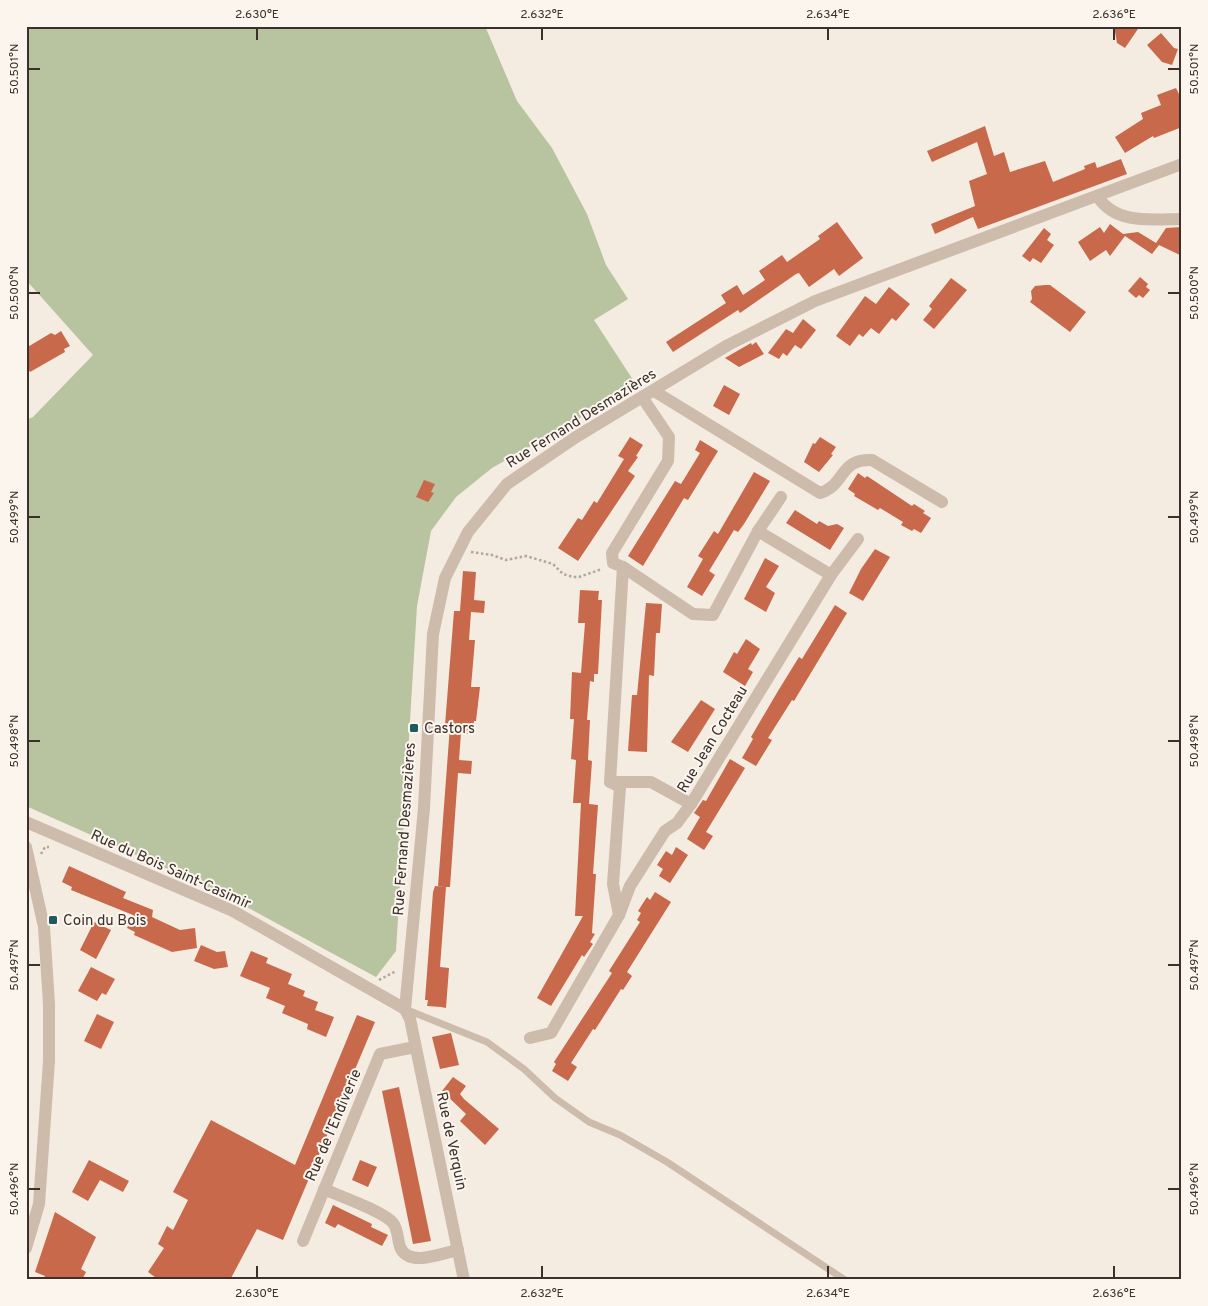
<svg xmlns="http://www.w3.org/2000/svg" width="1208" height="1306" font-family="Overpass,sans-serif">
  <style>
    .green { fill: #b8c4a0 }
    .building { fill: #c8694b }
    .lines { fill: none; stroke-linecap: round; stroke-linejoin: round }
    .path { stroke: #b9a596; stroke-width: 2.5; stroke-dasharray: 2.5 2.5; stroke-linecap: butt }
    .service { stroke: #cdbbac; stroke-width: 7 }
    .minor { stroke: #cdbbac; stroke-width: 12 }
    .tertiary { stroke: #cdbbac; stroke-width: 12 }
    .ticks { fill: none; stroke: #3b302b; stroke-width: 2 }
    .poi-dot { fill: #1f5a5e; stroke: #fbf5ee; stroke-width: 2 }
    .labels { text-anchor: middle; stroke-width: 4; stroke-linejoin: round; paint-order: stroke }
    .street-label { font-size: 15px; fill: #3b302b; stroke: #fbf5ee }
    .poi-label { font-size: 15px; fill: #3b302b; stroke: #fbf5ee; text-anchor: start }
    .neatline { fill: none; stroke: #3b302b; stroke-width: 2 }
    .ticks-label { font-size: 12px; text-anchor: middle; fill: #3b302b }
  </style>
  <rect width="100%" height="100%" fill="#f4ebe1"/>
  <polygon class="green" points="26,26 485,26 517,101 552,148 587,214 606,265 628,299 594,320 637,386 492,468 456,497 431,531 417,606 396,951 376,977 219,892 26,806 26,420 33,417 93,355 26,280"/>
  <g class="building">
    <polygon points="1114,26 1140,26 1125,48 1117,43"/>
    <polygon points="1161,33 1174,48 1178,49 1172,65 1162,62 1147,45"/>
    <polygon points="1176,88 1179,94 1182,93 1182,127 1154,138 1153,136 1125,153 1115,137 1143,119 1141,113 1161,105 1157,95"/>
    <polygon points="985,126 994,156 1004,152 1010,172 1045,161 1053,182 1085,169 1084,166 1095,162 1097,168 1121,159 1127,174 978,229 973,217 935,234 931,224 975,206 969,181 987,174 977,142 932,162 927,151"/>
    <polygon points="837,222 863,258 839,276 834,269 809,287 799,273 796,274 740,313 738,310 673,352 666,342 726,303 721,295 737,285 743,295 765,280 759,271 782,255 787,262 820,239 818,236"/>
    <polygon points="1110,224 1123,234 1138,232 1156,243 1166,228 1182,227 1182,256 1159,245 1152,254 1125,236 1110,256 1106,250 1090,261 1078,242 1100,227 1104,233"/>
    <polygon points="1044,228 1051,234 1047,240 1054,245 1041,263 1033,258 1030,262 1022,256"/>
    <polygon points="1140,277 1148,284 1146,287 1150,290 1143,298 1139,295 1136,298 1128,291"/>
    <polygon points="951,278 967,290 934,329 923,320 932,309 929,306"/>
    <polygon points="1045,285 1050,285 1086,312 1070,332 1030,302 1032,299 1031,291 1035,286"/>
    <polygon points="889,287 910,304 896,321 892,318 879,334 871,328 863,337 859,334 850,346 836,336 865,296 876,304"/>
    <polygon points="803,319 816,330 801,349 795,345 787,356 783,353 779,359 768,353 786,329 793,333"/>
    <polygon points="61,331 70,346 64,349 65,352 30,372 26,365 26,348 51,333 55,335"/>
    <polygon points="756,342 764,354 739,367 725,358 751,343 752,345"/>
    <polygon points="724,385 740,394 729,415 713,406"/>
    <polygon points="630,437 643,445 636,456 638,457 628,471 635,476 578,561 558,548 578,518 582,520 594,501 597,503 624,459 618,456"/>
    <polygon points="820,437 836,447 831,454 833,455 819,472 804,462 813,443 815,444"/>
    <polygon points="700,440 718,451 688,500 684,498 643,566 628,556 675,481 681,484 700,453 695,450"/>
    <polygon points="754,472 770,481 744,524 738,532 734,530 709,571 715,575 702,596 687,587 703,559 698,556 714,531 718,534"/>
    <polygon points="858,473 865,478 867,476 912,506 914,504 925,511 923,513 931,518 921,533 914,529 912,531 901,525 903,522 880,508 878,510 854,496 855,494 848,489"/>
    <polygon points="424,480 435,484 431,492 434,493 428,502 416,497"/>
    <polygon points="795,510 817,524 819,521 828,526 837,524 844,528 830,550 786,523"/>
    <polygon points="875,549 890,557 863,601 849,593 861,569"/>
    <polygon points="765,558 779,566 766,587 775,593 766,612 744,599"/>
    <polygon points="463,571 476,572 474,600 485,601 484,613 471,612 469,640 475,640 471,687 480,687 476,721 474,721 473,727 471,727 470,734 461,733 459,760 472,761 471,774 458,773 450,887 446,887 440,967 449,968 446,1008 441,1007 427,1006 428,1000 425,1000 433,892 435,886 446,887 438,886 450,726 445,725 454,611 460,611"/>
    <polygon points="580,590 599,591 598,600 602,600 598,674 594,674 594,682 590,681 587,720 590,720 588,760 592,761 589,804 598,805 593,874 596,874 592,933 595,934 590,942 593,944 584,957 582,955 551,1006 537,998 583,916 575,916 581,803 573,803 576,760 571,759 574,719 570,719 572,672 581,673 585,623 578,623"/>
    <polygon points="646,603 662,604 660,633 656,633 654,676 649,675 647,752 628,751 632,695 637,695"/>
    <polygon points="835,605 847,613 794,701 792,700 768,738 772,740 756,766 742,758 753,739 751,737 778,691 799,657 802,659"/>
    <polygon points="746,639 760,649 748,669 753,672 745,686 723,672 734,652 737,654"/>
    <polygon points="701,700 715,709 688,752 671,742"/>
    <polygon points="730,759 745,768 706,832 713,836 704,850 687,839 700,817 694,813 703,800 706,801"/>
    <polygon points="676,847 688,855 670,883 659,876 663,869 657,865 666,851 672,855"/>
    <polygon points="69,866 126,892 123,898 153,910 152,917 180,930 195,928 197,948 172,952 134,935 135,932 127,928 133,915 71,890 72,887 62,882"/>
    <polygon points="655,892 671,902 627,972 632,976 623,990 621,989 595,1030 593,1029 571,1063 577,1067 568,1081 552,1071 556,1064 554,1062 612,973 609,971 640,922 637,920 641,913 638,911 647,897 650,900"/>
    <polygon points="94,922 111,930 96,959 80,950"/>
    <polygon points="201,945 217,952 225,951 228,967 214,969 194,961"/>
    <polygon points="251,951 268,958 266,963 292,974 288,984 305,991 303,996 318,1002 315,1010 334,1017 326,1037 307,1029 308,1024 282,1013 285,1006 266,998 270,988 240,976"/>
    <polygon points="91,967 115,979 106,995 102,993 97,1001 78,991"/>
    <polygon points="97,1014 114,1022 101,1049 84,1041"/>
    <polygon points="357,1015 375,1022 283,1240 257,1229 230,1280 159,1280 148,1272 164,1248 158,1244 167,1226 173,1230 188,1200 173,1192 211,1120 295,1165"/>
    <polygon points="451,1033 459,1065 440,1069 432,1037"/>
    <polygon points="453,1077 466,1086 460,1094 464,1099 499,1129 485,1145 460,1121 466,1114 442,1091"/>
    <polygon points="399,1087 431,1241 413,1244 382,1091"/>
    <polygon points="89,1160 129,1181 123,1192 100,1180 88,1201 72,1192"/>
    <polygon points="360,1160 377,1167 368,1187 352,1180"/>
    <polygon points="333,1205 372,1224 371,1227 388,1235 382,1246 338,1224 335,1228 325,1223"/>
    <polygon points="55,1212 96,1237 81,1269 86,1272 82,1280 43,1280 45,1276 35,1272"/>
  </g>
  <g class="lines">
    <g class="path">
      <polyline points="471,552 492,555 506,560 526,556 553,564 563,574 573,577 579,577 602,569"/>
      <polyline points="41,854 45,847 49,847"/>
      <polyline points="379,980 396,971"/>
    </g>
    <polyline class="service" points="405,1009 487,1042 524,1069 555,1098 589,1122 620,1135 667,1162 845,1280"/>
    <g class="minor">
      <path d="M1098,197C1116,225 1152,219 1182,219"/>
      <path d="M654,391L820,493C847,484 838,459 872,460L942,502"/>
      <polyline points="758,531 831,575"/>
      <polyline points="623,567 693,614 713,615 758,531 781,497"/>
      <polyline points="610,782 651,782 691,804"/>
      <polyline points="619,915 630,886 665,831 677,823 691,804 831,575 858,539"/>
      <polyline points="530,1038 551,1033 619,915 613,884 620,787 610,782 623,567 613,563 612,553 668,461 669,437 642,397"/>
      <path d="M324,1189C339,1196 383,1211 393,1223C399,1231 397,1241 401,1249C411,1267 442,1253 458,1250"/>
      <polyline points="303,1241 380,1054 415,1047"/>
    </g>
    <g class="tertiary">
      <polyline points="26,822 233,911 405,1009"/>
      <polyline points="26,847 44,927 49,1004 49,1061 39,1204 26,1248"/>
      <polyline points="464,1280 410,1019 405,1009 424,808 433,634 445,578 468,532 507,484 576,437 728,345 815,301 1182,164"/>
    </g>
  </g>
  <path class="ticks" d="M257,28V40M542,28V40M828,28V40M1114,28V40M28,69H40M1168,69H1180M28,293H40M1168,293H1180M28,517H40M1168,517H1180M28,741H40M1168,741H1180M28,965H40M1168,965H1180M28,1189H40M1168,1189H1180M257,1266V1278M542,1266V1278M828,1266V1278M1114,1266V1278"/>
  <g class="poi-dot">
    <rect x="409" y="723" width="10" height="10" rx="2.5"/>
    <rect x="48" y="915" width="10" height="10" rx="2.5"/>
  </g>
  <g class="labels">
    <g class="street-label">
      <text transform="translate(581 418) rotate(-32)" y="5">Rue Fernand Desmazières</text>
      <text transform="translate(712 739) rotate(-59)" y="5">Rue Jean Cocteau</text>
      <text transform="translate(404 829) rotate(-86)" y="5">Rue Fernand Desmazières</text>
      <text transform="translate(171 869) rotate(24)" y="5">Rue du Bois Saint-Casimir</text>
      <text transform="translate(333 1125) rotate(-67)" y="5">Rue de l’Endiverie</text>
      <text transform="translate(452 1141) rotate(78)" y="5">Rue de Verquin</text>
    </g>
    <g class="poi-label">
      <text x="424" y="733">Castors</text>
      <text x="63" y="925">Coin du Bois</text>
    </g>
  </g>
  <rect width="1208" height="1306" fill="none" stroke="#fbf5ee" stroke-width="55"/>
  <rect x="28" y="28" width="1152" height="1250" class="neatline"/>
  <g class="ticks-label">
    <text x="257" y="18">2.630°E</text>
    <text x="542" y="18">2.632°E</text>
    <text x="828" y="18">2.634°E</text>
    <text x="1114" y="18">2.636°E</text>
    <text transform="translate(14 69) rotate(-90)" y="4">50.501°N</text>
    <text transform="translate(1194 69) rotate(-90)" y="4">50.501°N</text>
    <text transform="translate(14 293) rotate(-90)" y="4">50.500°N</text>
    <text transform="translate(1194 293) rotate(-90)" y="4">50.500°N</text>
    <text transform="translate(14 517) rotate(-90)" y="4">50.499°N</text>
    <text transform="translate(1194 517) rotate(-90)" y="4">50.499°N</text>
    <text transform="translate(14 741) rotate(-90)" y="4">50.498°N</text>
    <text transform="translate(1194 741) rotate(-90)" y="4">50.498°N</text>
    <text transform="translate(14 965) rotate(-90)" y="4">50.497°N</text>
    <text transform="translate(1194 965) rotate(-90)" y="4">50.497°N</text>
    <text transform="translate(14 1189) rotate(-90)" y="4">50.496°N</text>
    <text transform="translate(1194 1189) rotate(-90)" y="4">50.496°N</text>
    <text x="257" y="1297">2.630°E</text>
    <text x="542" y="1297">2.632°E</text>
    <text x="828" y="1297">2.634°E</text>
    <text x="1114" y="1297">2.636°E</text>
  </g>
</svg>
